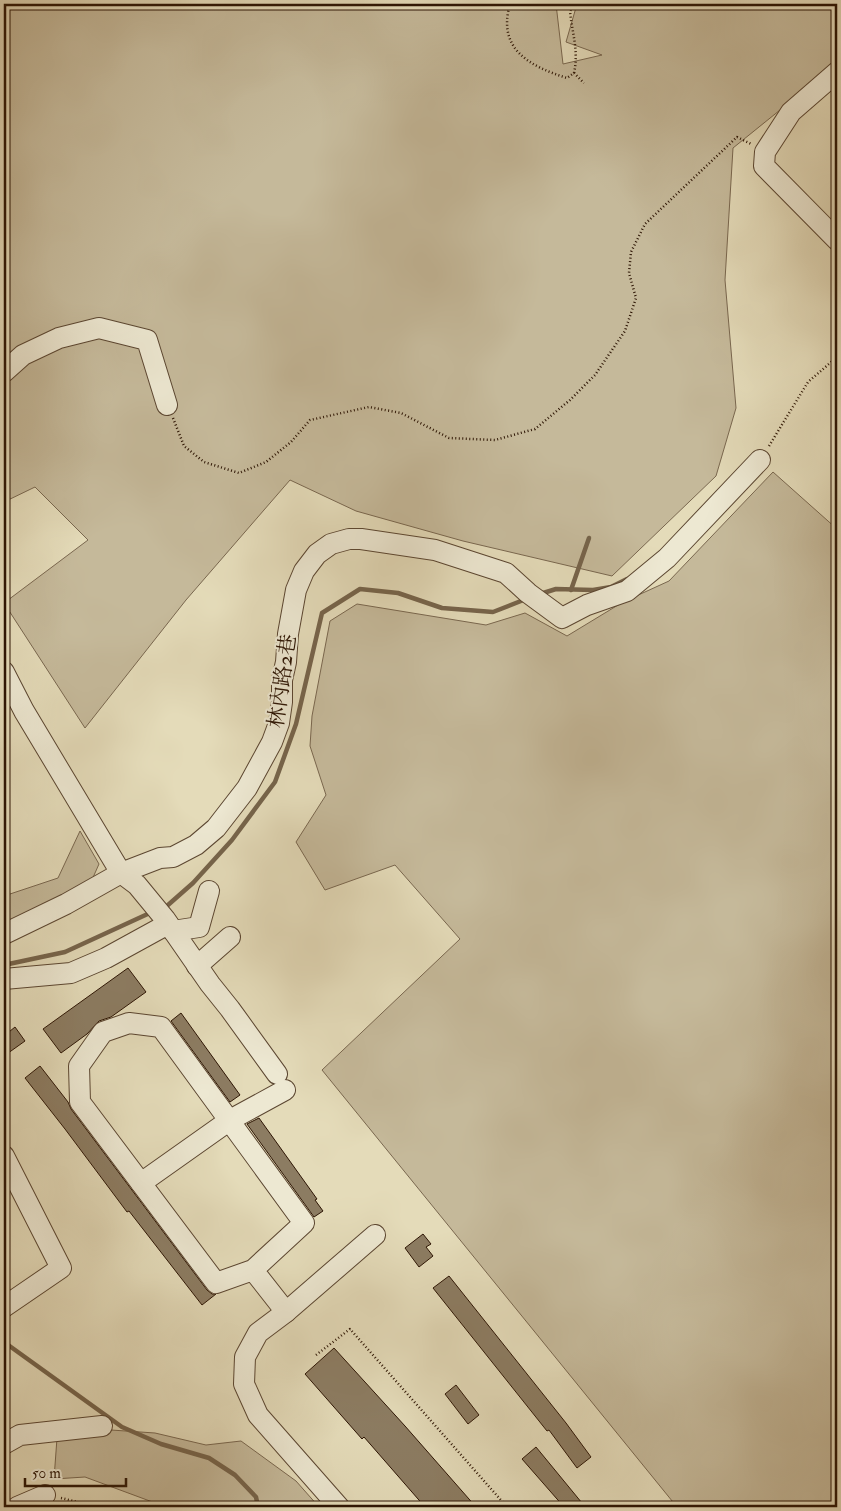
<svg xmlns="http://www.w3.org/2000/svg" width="841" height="1511" font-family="'IM FELL Double Pica','Noto Serif TC',serif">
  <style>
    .green { fill: #c5b99a; stroke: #79674f }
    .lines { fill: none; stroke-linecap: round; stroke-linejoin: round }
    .stream { stroke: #76644b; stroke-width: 4.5 }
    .building { fill: #8c7c62; stroke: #2d1504 }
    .minor-casing { stroke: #5b4631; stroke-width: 22 }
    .path { stroke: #2d1504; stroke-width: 2.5; stroke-dasharray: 1 2.5; stroke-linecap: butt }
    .minor { stroke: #ede8d2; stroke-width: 20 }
    .labels { text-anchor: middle; stroke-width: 4; stroke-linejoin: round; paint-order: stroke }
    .street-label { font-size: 21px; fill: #2d1504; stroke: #ede8d2 }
  </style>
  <rect width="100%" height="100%" fill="#e4dbb9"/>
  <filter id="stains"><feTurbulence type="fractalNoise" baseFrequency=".004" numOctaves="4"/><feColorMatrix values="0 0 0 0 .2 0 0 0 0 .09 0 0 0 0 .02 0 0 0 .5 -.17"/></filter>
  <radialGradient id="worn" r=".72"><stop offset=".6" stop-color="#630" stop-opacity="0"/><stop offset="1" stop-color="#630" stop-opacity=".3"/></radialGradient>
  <g class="green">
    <polygon points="4,4 556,4 563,64 602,55 566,42 577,4 837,4 837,64 733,148 725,280 736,408 716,476 612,576 463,541 356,511 290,480 186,600 85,728 4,603 88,540 35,487 4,502"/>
    <polygon points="773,472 837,529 837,1507 677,1507 322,1070 460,939 395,865 325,890 296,842 326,795 310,746 312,716 330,621 357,604 486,625 525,613 567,636 623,602 669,581"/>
    <polygon points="80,831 99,864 91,882 4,924 4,896 58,878"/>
    <polygon points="111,1430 155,1433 206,1445 241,1441 296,1481 319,1507 166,1507 85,1477 54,1479 57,1438"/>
  </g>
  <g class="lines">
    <g class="stream">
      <polyline points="571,590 589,538"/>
      <polyline points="540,594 556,589 593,590 611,587 627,579"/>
      <polyline points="161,908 168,905 193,883 232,840 275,782 296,724 322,613 360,589 398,593 442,608 493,612 526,599"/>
      <polyline points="4,965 65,952 152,912"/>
      <polyline points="4,1342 122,1427 161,1444 209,1458 235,1475 256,1497 258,1507"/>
    </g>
  </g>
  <g class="building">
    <polygon points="128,968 146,992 111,1017 99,1021 87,1034 61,1053 43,1029"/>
    <polygon points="181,1013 240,1095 230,1102 171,1021"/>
    <polygon points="15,1027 25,1041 4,1056 4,1036"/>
    <polygon points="40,1066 68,1102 71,1109 207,1290 212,1294 216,1294 202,1305 129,1211 127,1212 65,1129 25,1078"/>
    <polygon points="259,1118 317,1199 315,1200 323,1211 314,1217 247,1124"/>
    <polygon points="423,1234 431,1244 426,1247 433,1256 419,1267 405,1248"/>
    <polygon points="449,1276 566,1423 591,1457 577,1468 549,1430 547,1431 433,1288"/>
    <polygon points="334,1348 405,1426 476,1507 425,1507 364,1437 362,1439 305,1374"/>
    <polygon points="456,1385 479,1415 468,1424 445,1394"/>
    <polygon points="536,1447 582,1503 577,1507 564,1507 522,1459"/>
  </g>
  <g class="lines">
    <defs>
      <g id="minor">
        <polyline points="837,72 791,112 765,152 764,166 837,240"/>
        <polyline points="4,372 23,355 59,338 99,328 147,340 167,405"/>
        <polyline points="4,672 24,711 121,873 66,904 4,934"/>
        <polyline points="121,873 160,858 173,857 196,845 216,828 247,788 272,742 279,723 282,702 282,680 286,662 288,634 296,590 304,571 317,554 331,544 349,539 361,539 435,550 506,573 528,593 562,618 587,605 627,591 667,558 760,460"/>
        <polyline points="121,873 137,885 165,919 210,984 230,1009 277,1074"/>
        <polyline points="173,931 199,927 209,891"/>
        <polyline points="197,966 230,937"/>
        <polyline points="4,979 71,973 106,958 168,924"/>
        <polyline points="4,1156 61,1268 4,1307"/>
        <polyline points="141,1183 230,1120 285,1090"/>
        <polyline points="253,1270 216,1283 80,1102 79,1066 103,1032 129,1023 161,1027 304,1223 253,1270 286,1312"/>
        <polyline points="4,1444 20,1435 102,1426"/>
        <polyline points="17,1507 45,1495"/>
        <polyline points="339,1507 258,1415 244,1384 245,1357 258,1333 286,1312 375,1235"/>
      </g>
    </defs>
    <use href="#minor" class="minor-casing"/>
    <g class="path">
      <path d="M510,4C497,49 529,66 567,78L574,73L584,83"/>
      <path d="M574,73C579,51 572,33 570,11L575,4"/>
      <polyline points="173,418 184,446 204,462 239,473 266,462 291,442 310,420 369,407 401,413 449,438 495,440 535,429 570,400 595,375 625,331 636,298 629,273 631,252 645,224 737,137 751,144"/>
      <polyline points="769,446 808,382 837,357"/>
      <polyline points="316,1355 350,1329 507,1507"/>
      <polyline points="61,1498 98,1507"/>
    </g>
    <use href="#minor" class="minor"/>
  </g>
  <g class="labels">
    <g class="street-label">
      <text transform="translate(282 681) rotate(-82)" y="7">林內路2巷</text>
    </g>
  </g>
  <rect width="841" height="1511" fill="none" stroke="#e4dbb9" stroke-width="20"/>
  <rect x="5" y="5" width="831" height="1501" fill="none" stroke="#2d1504" stroke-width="2.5"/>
  <rect x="10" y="10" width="821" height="1491" fill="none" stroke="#2d1504"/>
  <path d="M25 1478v8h101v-8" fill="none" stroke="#2d1504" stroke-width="2.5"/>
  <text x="32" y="1478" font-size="15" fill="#2d1504" stroke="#ede8d2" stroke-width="4" paint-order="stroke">50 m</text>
  <rect width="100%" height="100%" filter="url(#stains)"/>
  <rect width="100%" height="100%" fill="url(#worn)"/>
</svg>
